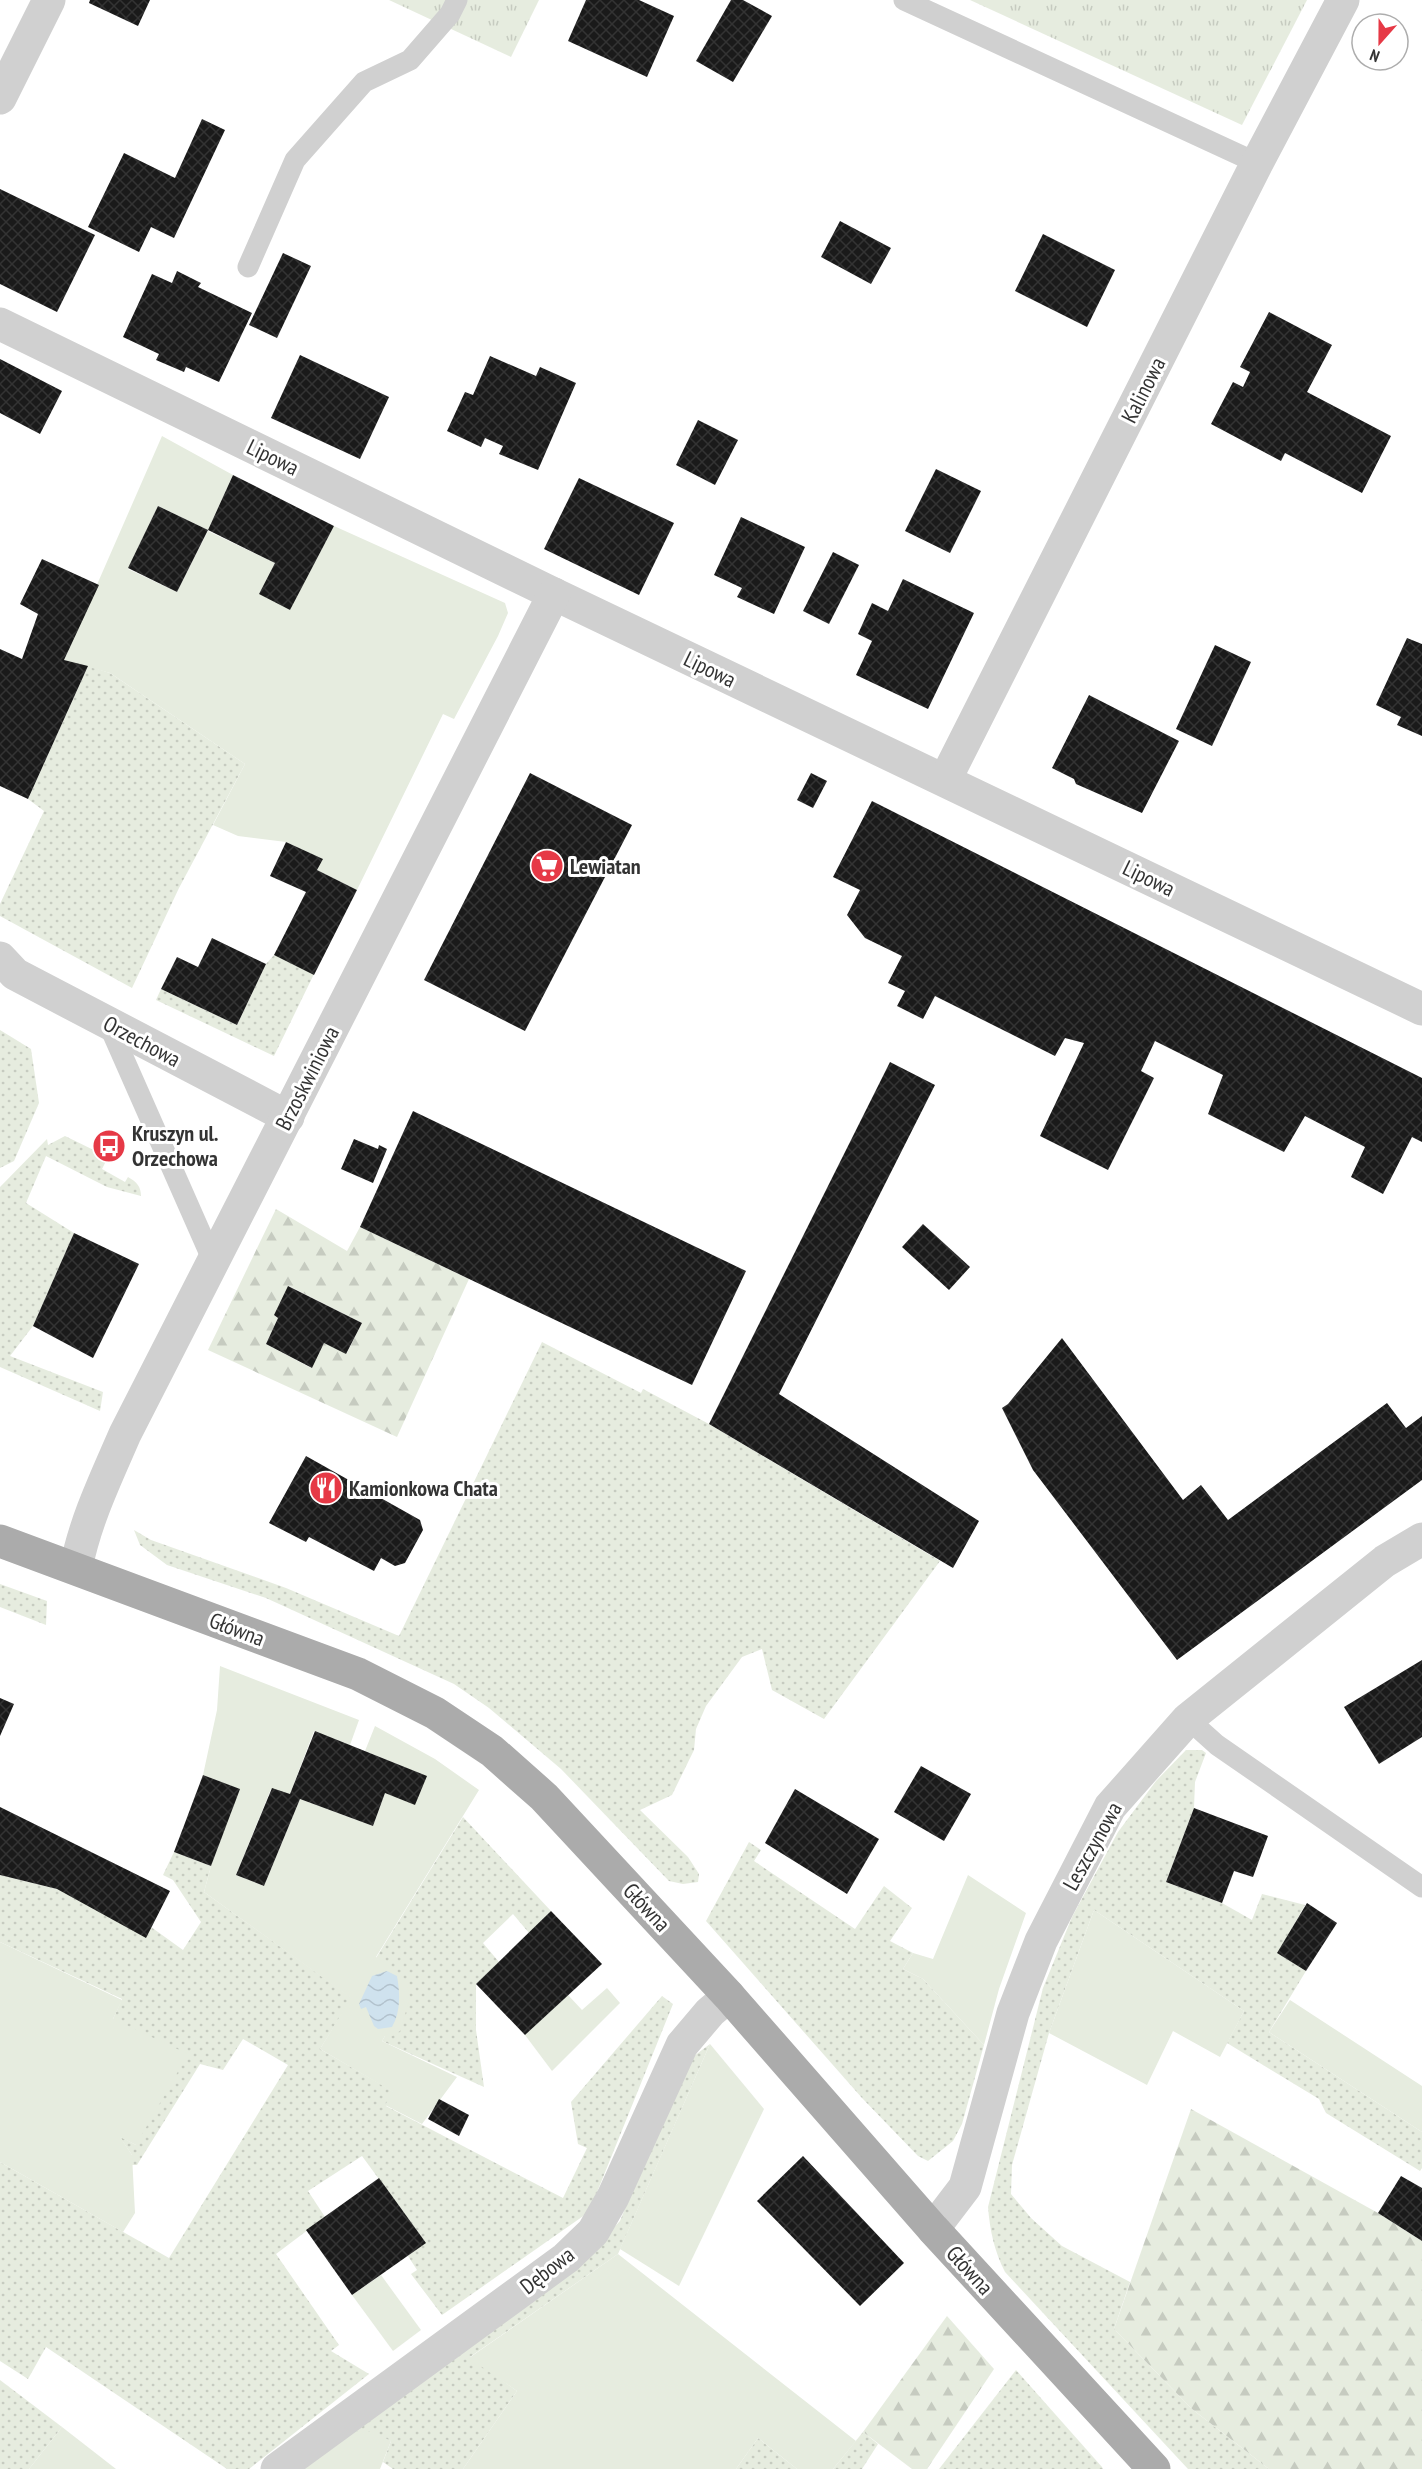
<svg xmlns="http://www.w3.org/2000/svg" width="1422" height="2469" font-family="'PT Sans Narrow',sans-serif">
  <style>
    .grass { fill: url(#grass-dots) }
    .forest { fill: url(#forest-firs); fill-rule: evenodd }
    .park { fill: url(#park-tufts) }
    .garden { fill: #e6ecdf }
    .water { fill: url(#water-waves) }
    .building { fill: url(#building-cross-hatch) }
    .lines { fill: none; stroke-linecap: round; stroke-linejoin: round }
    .lane { stroke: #d0d0d0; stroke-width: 21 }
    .street { stroke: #d0d0d0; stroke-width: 33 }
    .primary { stroke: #ababab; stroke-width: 33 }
    .labels { text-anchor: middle; stroke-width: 6; stroke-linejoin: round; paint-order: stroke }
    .street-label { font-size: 22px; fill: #333; stroke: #fff }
    .poi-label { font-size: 22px; font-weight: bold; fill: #333; stroke: #fff; text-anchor: start }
  </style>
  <defs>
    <pattern id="grass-dots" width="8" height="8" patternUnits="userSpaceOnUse" patternTransform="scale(1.5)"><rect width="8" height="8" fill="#e6ecdf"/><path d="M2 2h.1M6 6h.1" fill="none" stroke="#c6cbc0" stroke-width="1.8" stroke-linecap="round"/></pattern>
    <pattern id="forest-firs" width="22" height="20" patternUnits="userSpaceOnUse" patternTransform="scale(1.5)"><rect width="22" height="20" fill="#e6ecdf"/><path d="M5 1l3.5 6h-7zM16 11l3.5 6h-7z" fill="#c6cbc0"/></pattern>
    <pattern id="park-tufts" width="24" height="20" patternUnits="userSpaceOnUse" patternTransform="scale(1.5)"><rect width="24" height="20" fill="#e6ecdf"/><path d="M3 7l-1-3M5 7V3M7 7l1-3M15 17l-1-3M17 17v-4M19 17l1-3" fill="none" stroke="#c6cbc0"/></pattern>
    <pattern id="water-waves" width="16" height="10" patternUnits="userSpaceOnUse" patternTransform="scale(1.5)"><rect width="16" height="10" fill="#cfe2ee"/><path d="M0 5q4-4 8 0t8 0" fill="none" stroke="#b2c2cd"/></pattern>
    <pattern id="building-cross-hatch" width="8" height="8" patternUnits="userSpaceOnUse" patternTransform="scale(1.5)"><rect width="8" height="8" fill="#1a1a1a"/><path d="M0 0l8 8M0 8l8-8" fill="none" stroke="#333"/></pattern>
  </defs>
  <rect width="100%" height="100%" fill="#fff"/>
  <g class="grass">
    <polygon points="88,666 110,673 245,764 179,888 132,988 0,916 0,904 44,811 28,799"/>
    <polygon points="274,955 315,972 274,1056 156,1000 161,989 237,1025 266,964"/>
    <polygon points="0,1030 31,1049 39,1103 14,1161 0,1168"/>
    <path d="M65,1136L108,1157L102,1169L125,1182L128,1177C137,1182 141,1187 141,1196L107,1187L46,1156L26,1203L74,1233L33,1326L10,1356L103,1392L100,1411L0,1367V1187L47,1139L48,1145Z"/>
    <polygon points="542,1342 641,1393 643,1389 709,1424 940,1561 824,1719 772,1690 762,1649 742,1657 706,1706 696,1729 694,1750 672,1795 640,1810 688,1857 699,1874 698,1882 683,1884 669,1881 561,1769 489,1708 454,1684 266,1598 167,1565 140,1545 134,1530 151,1540 286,1588 399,1636"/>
    <polygon points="0,1584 47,1601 46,1625 0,1607"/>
    <path d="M1186,1750H1202L1206,1753L1195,1782L1194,1808L1166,1882L1222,1903L1252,1920L1262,1894L1305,1905L1278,1953L1306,1971L1269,2032L1422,2132V2168L1420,2171L1326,2113L1319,2099L1227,2043L1244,2011L1094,1910L1049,2033L1012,2165L1011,2194L1031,2218L1062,2246L1130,2282L1114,2329L1192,2409L1269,2469H1188L1005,2272C994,2250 990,2231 988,2207L1043,1988L1072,1917L1118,1832L1156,1781Z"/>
    <polygon points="463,1817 551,1911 529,1933 513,1914 483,1943 499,1962 476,1984 476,2030 484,2087 382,2041 385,2036 376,1958"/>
    <polygon points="749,1842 761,1850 754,1861 855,1929 884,1886 912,1908 890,1941 913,1953 903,1969 923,1979 984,2045 962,2124 953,2141 928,2161 918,2156 862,2098 706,1921"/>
    <polygon points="174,1852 211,1866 204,1892 352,1998 320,2049 394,2092 386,2106 563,2198 587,2148 578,2144 571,2102 662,1996 673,2004 589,2212 442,2315 411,2274 417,2270 408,2256 425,2242 362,2156 308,2191 325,2217 276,2254 339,2345 331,2351 369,2374 249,2469 227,2469 46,2347 28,2379 0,2361 0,2162 169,2258 288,2065 243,2039 223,2070 200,2064 137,2165 132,2165 132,2155 119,2136 136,2145 113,2019 122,1999 0,1942 0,1875 57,1889 151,1927 183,1950 201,1922 173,1880 163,1875"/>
    <polygon points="710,2044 618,2254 470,2357 517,2391 463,2469 393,2469 383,2462 391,2441 351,2432 586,2256 620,2221 644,2161 694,2056"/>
    <polygon points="1016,2370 1102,2467 1103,2469 939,2469"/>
    <polygon points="0,2380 62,2427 29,2469 0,2469"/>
    <polygon points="863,2432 878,2444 862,2469 833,2469"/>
    <polygon points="758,2438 797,2469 736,2469"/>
  </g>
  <g class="forest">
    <path d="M276,1209L347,1251L360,1227L469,1279L397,1437L208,1350ZM289,1286L362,1323L347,1353L324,1343L311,1368L266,1344L278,1318L274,1315Z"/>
    <polygon points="1191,2109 1378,2213 1422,2241 1422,2469 1269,2469 1192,2409 1114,2329"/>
    <polygon points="947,2316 994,2369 927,2469 912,2469 863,2432"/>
  </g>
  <g class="park">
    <polygon points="389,0 539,0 511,57"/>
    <polygon points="970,0 1307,0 1242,125"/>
  </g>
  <g class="garden">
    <polygon points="162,436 233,475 208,530 158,506 128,569 177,592 208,531 275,563 260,593 290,609 334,526 505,603 508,613 498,636 454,719 443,714 357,890 317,870 322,859 286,842 238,836 213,825 245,764 110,673 64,660"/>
    <polygon points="220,1666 359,1720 350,1745 314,1731 290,1794 271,1789 236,1875 264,1886 300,1799 373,1826 385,1793 426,1776 365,1751 375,1726 435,1759 479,1790 376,1957 406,1980 410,1998 400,2031 392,2036 385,2036 382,2041 457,2077 422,2124 385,2105 393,2092 320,2049 351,1998 204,1892 211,1866 239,1789 203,1775 217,1710"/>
    <polygon points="968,1875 1026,1913 999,1989 984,2045 923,1979 903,1969 913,1953 933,1959"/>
    <polygon points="1094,1910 1244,2011 1220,2057 1173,2031 1147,2085 1049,2033"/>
    <polygon points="0,1942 122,2000 113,2019 188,2054 136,2145 120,2137 132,2155 135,2213 123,2232 0,2162"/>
    <polygon points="607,1988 620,2003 552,2071 525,2035 568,1995 582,2010"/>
    <polygon points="1290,2000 1422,2086 1422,2132 1269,2032"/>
    <polygon points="710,2044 764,2109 679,2286 620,2249"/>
    <polygon points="618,2254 856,2441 833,2469 797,2469 758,2438 736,2469 463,2469 517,2391 469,2358"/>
    <polygon points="381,2275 421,2330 393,2351 352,2295"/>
    <polygon points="62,2427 116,2469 29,2469"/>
    <polygon points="351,2432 374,2432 391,2441 380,2469 304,2469"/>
  </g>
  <path class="water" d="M387,1971L397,1976C400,1993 401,2011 392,2027L378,2029L374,2026L366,2007L361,2009L359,2004L372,1976Z"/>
  <g class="building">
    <polygon points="90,0 150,0 138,26 89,3"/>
    <polygon points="586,0 639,0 674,16 647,77 568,41"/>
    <polygon points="731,0 743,0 772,16 733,82 696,61"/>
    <polygon points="202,119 225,130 174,238 151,227 139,252 88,227 124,153 175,178"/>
    <polygon points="0,189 95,235 57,312 0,284"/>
    <polygon points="840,221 891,248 871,284 821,257"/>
    <polygon points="1043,234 1115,270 1087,327 1015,291"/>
    <polygon points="283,253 311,266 277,338 249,325"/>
    <polygon points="177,271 201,283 198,287 252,313 219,382 186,367 184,372 156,360 159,354 123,337 152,274 172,283"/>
    <polygon points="1269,312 1332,345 1307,392 1391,436 1362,493 1285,453 1281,461 1211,424 1233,382 1243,387 1250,372 1240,367"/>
    <polygon points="300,355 389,397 360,459 271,418"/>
    <polygon points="490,356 536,376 540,367 576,383 538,470 499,454 503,446 485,438 481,447 447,431 465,392 473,395"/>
    <polygon points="0,359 62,391 40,434 0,413"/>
    <polygon points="698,420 738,440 715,485 676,465"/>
    <polygon points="936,469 981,491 950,553 905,531"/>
    <polygon points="233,475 334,526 290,610 259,594 275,563 208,530"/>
    <polygon points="579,478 674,523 639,595 544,549"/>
    <polygon points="158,506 208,530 177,592 128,568"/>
    <polygon points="741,517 805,547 774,614 737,597 742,588 714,575"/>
    <polygon points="833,552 859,565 829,624 803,611"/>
    <polygon points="42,559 99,585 64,660 88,666 28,799 0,786 0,649 22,659 38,614 20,604"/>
    <polygon points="903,579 974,613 928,709 856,675 872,641 858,634 872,603 888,611"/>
    <polygon points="1407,638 1422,644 1422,736 1397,725 1401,717 1376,705"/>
    <polygon points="1215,645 1251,662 1212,746 1176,729"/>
    <polygon points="1089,695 1179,741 1142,813 1076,784 1074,779 1052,768"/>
    <polygon points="530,773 632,825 525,1031 424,980"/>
    <polygon points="811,773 827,781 813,808 797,800"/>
    <polygon points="872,801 1422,1078 1422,1142 1412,1137 1383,1194 1351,1177 1365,1147 1305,1116 1284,1152 1208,1114 1223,1075 1155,1041 1141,1071 1154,1078 1108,1170 1040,1136 1084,1043 1065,1038 1055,1056 935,996 923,1019 897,1006 905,991 888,983 902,956 865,938 847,915 860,890 833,877"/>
    <polygon points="286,842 323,859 317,870 357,890 314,975 274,955 306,892 270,876"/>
    <polygon points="212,938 266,964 237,1025 161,989 177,957 198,967"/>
    <polygon points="890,1062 935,1085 779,1394 979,1521 953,1568 709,1424"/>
    <polygon points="413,1111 746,1271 692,1385 360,1227"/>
    <polygon points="354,1139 378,1149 379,1145 387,1149 373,1183 341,1169"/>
    <polygon points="923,1224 970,1267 949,1290 902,1247"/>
    <polygon points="74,1233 139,1264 93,1358 33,1326"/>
    <polygon points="288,1286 362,1323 346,1354 324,1343 312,1368 266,1344 278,1318 274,1315"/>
    <polygon points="1062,1338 1183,1500 1201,1485 1228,1520 1387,1403 1406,1428 1422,1416 1422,1480 1177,1660 1033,1470 1002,1408 1008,1404"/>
    <polygon points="306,1456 420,1520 423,1530 405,1563 395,1566 381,1558 374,1571 309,1537 306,1542 269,1523"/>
    <polygon points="1422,1660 1422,1737 1379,1764 1344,1707"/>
    <polygon points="0,1698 14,1704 0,1736"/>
    <polygon points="315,1731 427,1776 415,1805 385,1793 373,1826 300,1799 264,1886 236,1875 272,1788 290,1794"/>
    <polygon points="921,1766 971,1794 944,1841 894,1812"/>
    <polygon points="203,1775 240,1789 211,1866 174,1852"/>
    <polygon points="795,1789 879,1839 847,1894 765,1843"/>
    <polygon points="0,1807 170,1891 146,1938 57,1889 0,1875"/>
    <polygon points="1194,1808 1268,1836 1253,1877 1234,1871 1222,1903 1166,1882"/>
    <polygon points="1307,1903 1337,1923 1306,1971 1277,1953"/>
    <polygon points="551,1911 602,1964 525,2035 476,1984"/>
    <polygon points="439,2099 469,2115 459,2136 428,2119"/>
    <polygon points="803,2156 904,2263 860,2306 757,2201"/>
    <polygon points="1401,2176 1422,2188 1422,2241 1378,2213"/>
    <polygon points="379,2178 426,2243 352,2295 306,2230"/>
  </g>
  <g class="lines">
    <g class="lane">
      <polyline points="904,0 1257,163"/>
      <polyline points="248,267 295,160 364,82 410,60 450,14 457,0"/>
      <polyline points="108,1023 213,1261"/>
      <polyline points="1188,1719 1217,1745 1422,1887"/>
    </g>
    <g class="street">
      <polyline points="0,98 49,0"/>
      <polyline points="0,324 554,594 1422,1009"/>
      <polyline points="945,780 1257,163 1343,0"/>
      <polyline points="0,958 15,974 288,1117"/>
      <path d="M76,1568C85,1521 106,1478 125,1434L554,594"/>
      <polyline points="933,2229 965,2187 1013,2013 1041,1941 1110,1807 1188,1719 1385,1561 1422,1539"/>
      <polyline points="277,2469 566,2258 593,2232 613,2197 682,2045 710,2012 729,1996"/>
    </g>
    <polyline class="primary" points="0,1541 358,1674 435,1713 492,1751 544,1797 729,1996 933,2229 1154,2469"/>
  </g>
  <defs>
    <symbol id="supermarket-disc" viewBox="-11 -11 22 22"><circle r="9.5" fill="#e63946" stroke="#fff"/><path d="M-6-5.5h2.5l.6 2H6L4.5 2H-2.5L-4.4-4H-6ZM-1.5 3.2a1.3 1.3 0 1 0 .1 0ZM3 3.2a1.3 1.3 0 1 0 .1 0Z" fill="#fff"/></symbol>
    <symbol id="bus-disc" viewBox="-11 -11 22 22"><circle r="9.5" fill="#e63946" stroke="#fff"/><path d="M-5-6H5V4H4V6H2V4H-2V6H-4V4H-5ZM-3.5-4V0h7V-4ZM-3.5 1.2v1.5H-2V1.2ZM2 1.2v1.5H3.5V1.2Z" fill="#fff"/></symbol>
    <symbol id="restaurant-disc" viewBox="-11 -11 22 22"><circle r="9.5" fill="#e63946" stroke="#fff"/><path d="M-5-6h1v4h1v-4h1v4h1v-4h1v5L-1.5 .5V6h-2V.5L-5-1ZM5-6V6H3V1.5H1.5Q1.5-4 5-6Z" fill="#fff"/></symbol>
  </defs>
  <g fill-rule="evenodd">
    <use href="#supermarket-disc" x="528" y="847" width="38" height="38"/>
    <use href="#bus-disc" x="90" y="1127" width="38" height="38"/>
    <use href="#restaurant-disc" x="307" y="1469" width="38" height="38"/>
  </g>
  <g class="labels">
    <g class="street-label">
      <text transform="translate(1143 390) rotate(-63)" y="8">Kalinowa</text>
      <text transform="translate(273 457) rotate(26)" y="8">Lipowa</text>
      <text transform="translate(710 669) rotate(26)" y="8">Lipowa</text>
      <text transform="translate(1149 878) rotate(26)" y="8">Lipowa</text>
      <text transform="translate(142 1041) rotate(28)" y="8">Orzechowa</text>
      <text transform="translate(307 1078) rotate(-63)" y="8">Brzoskwiniowa</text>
      <text transform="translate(237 1629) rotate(21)" y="8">Główna</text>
      <text transform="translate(1092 1846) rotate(-61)" y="8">Leszczynowa</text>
      <text transform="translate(647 1907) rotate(47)" y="8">Główna</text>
      <text transform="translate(547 2270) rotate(-38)" y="8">Dębowa</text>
      <text transform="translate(970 2270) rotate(48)" y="8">Główna</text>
    </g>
    <g class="poi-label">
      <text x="570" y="874">Lewiatan</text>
      <text x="132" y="1141">Kruszyn ul.<tspan x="132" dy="25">Orzechowa</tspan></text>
      <text x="349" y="1496">Kamionkowa Chata</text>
    </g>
  </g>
  <g transform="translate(1380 42) rotate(201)"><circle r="28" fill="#ffffff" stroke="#adadad" stroke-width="1.5"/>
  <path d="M0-4.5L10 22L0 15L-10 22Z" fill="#e63946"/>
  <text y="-9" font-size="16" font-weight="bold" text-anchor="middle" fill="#333333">N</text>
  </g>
</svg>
